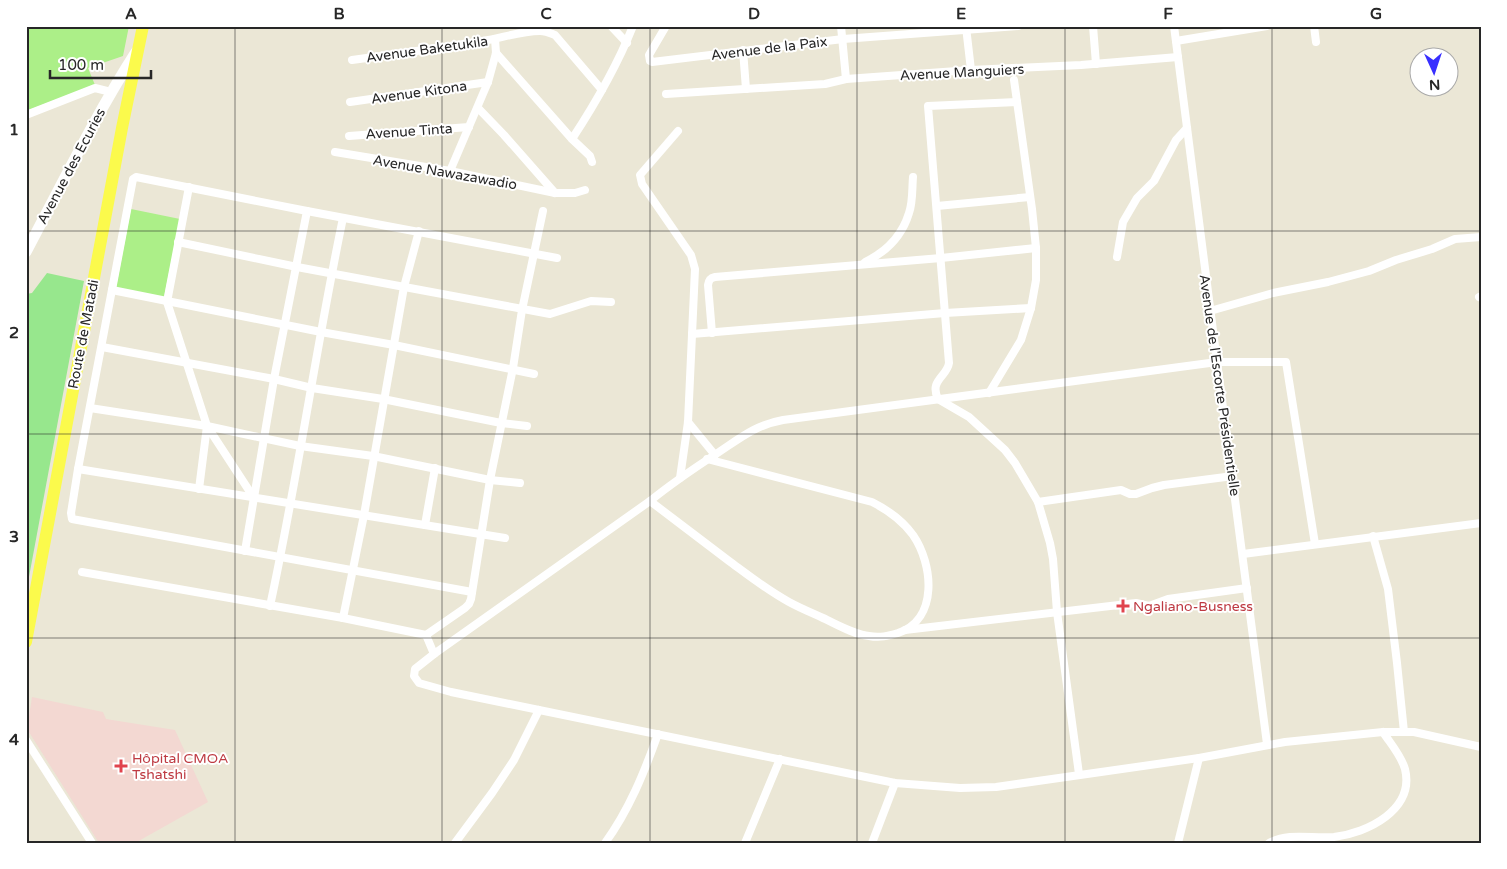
<svg xmlns="http://www.w3.org/2000/svg" width="1507" height="869" font-family="'Varela Round',sans-serif">
  <style>
    .medical { fill: #f3d8d2 }
    .green { fill: #97e78d }
    .pitch { fill: #acef88 }
    .lines { fill: none; stroke-linecap: round; stroke-linejoin: round }
    .street { stroke: #fff; stroke-width: 8 }
    .secondary { stroke: #fff; stroke-width: 11 }
    .primary { stroke: #fbfa4c; stroke-width: 12 }
    .grid { fill: none; stroke: #272727; stroke-width: 1; stroke-opacity: 0.55 }
    .health-dot { fill: #e0444e; stroke: #fff; stroke-width: 2 }
    .labels { text-anchor: middle; stroke-width: 4; stroke-linejoin: round; paint-order: stroke }
    .street-label { font-size: 14px; fill: #272727; stroke: #fff }
    .health-label { font-size: 14px; fill: #be3a42; stroke: #fff; text-anchor: start }
    .neatline { fill: none; stroke: #272727; stroke-width: 2 }
    .grid-label { font-size: 16px; text-anchor: middle; font-weight: bold; fill: #272727 }
  </style>
  <rect width="100%" height="100%" fill="#ebe7d6"/>
  <polygon class="medical" points="32,697 103,712 106,719 175,730 208,802 135,843 99,843 27,729"/>
  <polygon class="green" points="47,273 84,281 26,593 26,294 32,293"/>
  <g class="pitch">
    <polygon points="26,26 129,26 123,56 88,68 95,85 26,111"/>
    <polygon points="131,209 180,219 164,297 116,288"/>
  </g>
  <g class="lines">
    <g class="street">
      <polyline points="611,26 627,43"/>
      <polyline points="666,26 649,55 650,61 652,62 843,39 1018,26"/>
      <polyline points="841,26 846,79"/>
      <polyline points="1093,26 1096,64"/>
      <polyline points="1174,26 1217,362 1267,744"/>
      <polyline points="1314,26 1316,42"/>
      <polyline points="966,27 971,70"/>
      <polyline points="1176,41 1267,26"/>
      <polyline points="743,50 746,89"/>
      <polyline points="496,53 572,139 590,156 592,162"/>
      <path d="M352,60C396,54 439,48 483,41C502,38 521,31 540,31C546,31 550,33 555,35L602,90"/>
      <polyline points="666,94 825,84 846,79 971,70 1081,65 1178,57"/>
      <polyline points="350,102 488,82"/>
      <path d="M1017,102L928,106L949,363C947,377 929,380 938,399L969,417L1005,450L1015,463L1038,502L1050,543L1053,559L1057,612L1079,774"/>
      <polyline points="478,108 504,135 555,193"/>
      <polyline points="26,115 95,88 111,92"/>
      <polyline points="678,131 640,175 642,184 691,255 695,269 688,422 680,478"/>
      <polyline points="349,136 469,127"/>
      <path d="M572,139C595,104 617,66 633,26"/>
      <polyline points="335,152 450,171 555,193 575,193 585,190"/>
      <polyline points="450,171 488,82 496,53 495,39"/>
      <polyline points="189,187 167,302 207,426 254,498"/>
      <polyline points="937,206 1030,197"/>
      <polyline points="178,242 297,267 550,314 591,301 611,302"/>
      <polyline points="1117,257 1123,222 1137,198 1154,181 1176,140 1187,128"/>
      <path d="M865,262C886,252 902,236 909,213C913,202 912,188 913,177"/>
      <polyline points="112,290 321,332 394,345 534,374"/>
      <polyline points="1479,297 1481,296"/>
      <polyline points="1210,311 1273,293 1328,282 1369,271 1396,260 1432,249 1455,239 1481,237"/>
      <path d="M712,333L708,285C709,280 710,278 715,277L941,258L1036,248"/>
      <polyline points="692,334 945,313 1031,308"/>
      <polyline points="102,347 274,379 312,388 383,399 501,423 527,426"/>
      <polyline points="989,393 1021,340 1031,308 1036,280 1036,248 1032,209 1014,80"/>
      <polyline points="90,408 207,426 300,446 373,456 490,480 520,483"/>
      <polyline points="688,422 715,455"/>
      <polyline points="78,469 505,538"/>
      <polyline points="199,489 207,426"/>
      <path d="M650,501C676,521 703,541 729,561C748,575 767,590 789,602C800,608 812,613 823,618C838,625 853,634 869,636C880,638 888,636 898,633C939,619 933,564 913,535C902,520 888,510 872,502L707,459"/>
      <polyline points="1038,502 1121,490 1130,494 1136,494 1152,488 1164,485 1233,476"/>
      <polyline points="425,525 435,468"/>
      <polyline points="1373,536 1388,589 1397,663 1404,732"/>
      <path d="M1315,544L1286,362H1217L783,420C755,425 739,439 716,454C693,469 671,484 650,501L434,654L415,669L414,676L419,683L451,692L895,783L960,788L996,787L1199,758L1285,742L1383,732H1414L1481,747"/>
      <polyline points="245,551 274,379 307,211"/>
      <polyline points="1243,554 1481,523"/>
      <polyline points="82,572 343,618 426,635"/>
      <polyline points="472,592 72,519 71,513 78,469 133,179 136,177 307,211 557,258"/>
      <path d="M270,606C298,477 316,347 343,218"/>
      <polyline points="343,618 364,515 404,287 419,231"/>
      <polyline points="905,630 1136,603 1149,606 1168,599 1247,588"/>
      <polyline points="434,654 426,635 465,608 469,604 471,599 490,480 513,368 522,310 543,211"/>
      <polyline points="26,740 92,843"/>
      <polyline points="455,843 492,793 514,760 539,710"/>
      <path d="M605,843C629,810 644,773 658,734"/>
      <polyline points="745,843 780,759"/>
      <polyline points="872,843 895,783"/>
      <polyline points="1178,843 1199,758"/>
      <path d="M1269,843C1289,832 1312,839 1334,837C1367,833 1415,810 1405,769C1401,755 1390,743 1383,732"/>
    </g>
    <path class="secondary" d="M26,252C62,184 95,116 136,52"/>
    <polyline class="primary" points="26,642 122,128 143,26"/>
  </g>
  <path class="grid" d="M235,26V843M442,26V843M650,26V843M857,26V843M1065,26V843M1272,26V843M26,231H1481M26,434H1481M26,638H1481"/>
  <g class="health-dot">
    <path d="M1120.5 598.5h5v5h5v5h-5v5h-5v-5h-5v-5h5z"/>
    <path d="M118.5 758.5h5v5h5v5h-5v5h-5v-5h-5v-5h5z"/>
  </g>
  <g class="labels">
    <g class="street-label">
      <text transform="translate(769 48) rotate(-7)" y="5">Avenue de la Paix</text>
      <text transform="translate(427 49) rotate(-8)" y="5">Avenue Baketukila</text>
      <text transform="translate(962 72) rotate(-3)" y="5">Avenue Manguiers</text>
      <text transform="translate(419 92) rotate(-8)" y="5">Avenue Kitona</text>
      <text transform="translate(409 131) rotate(-4)" y="5">Avenue Tinta</text>
      <text transform="translate(71 166) rotate(-62)" y="5">Avenue des Ecuries</text>
      <text transform="translate(445 172) rotate(10)" y="5">Avenue Nawazawadio</text>
      <text transform="translate(83 334) rotate(-79)" y="5">Route de Matadi</text>
      <text transform="translate(1220 385) rotate(82)" y="5">Avenue de l'Escorte Présidentielle</text>
    </g>
    <g class="health-label">
      <text x="1133" y="611">Ngaliano-Busness</text>
      <text x="132" y="763">Hôpital CMOA<tspan x="132" dy="16">Tshatshi</tspan></text>
    </g>
  </g>
  <rect width="1507" height="869" fill="none" stroke="#ffffff" stroke-width="55"/>
  <g transform="translate(1434 72) rotate(177)"><circle r="24" fill="#ffffff" stroke="#a9a9a9"/>
  <path d="M0-4L9 19L0 12L-9 19Z" fill="#382fff"/>
  <text y="-8" font-size="14" font-weight="bold" text-anchor="middle" fill="#272727">N</text>
  </g>
  <path d="M50 70v8h101v-8" fill="none" stroke="#272727" stroke-width="2.5"/>
  <text x="58" y="70" font-size="15" fill="#272727" stroke="#ffffff" stroke-width="4" paint-order="stroke">100 m</text>
  <rect x="28" y="28" width="1452" height="814" class="neatline"/>
  <g class="grid-label">
    <text x="131" y="19">A</text>
    <text x="339" y="19">B</text>
    <text x="546" y="19">C</text>
    <text x="754" y="19">D</text>
    <text x="961" y="19">E</text>
    <text x="1168" y="19">F</text>
    <text x="1376" y="19">G</text>
    <text x="14" y="135">1</text>
    <text x="14" y="338">2</text>
    <text x="14" y="542">3</text>
    <text x="14" y="745">4</text>
  </g>
</svg>
